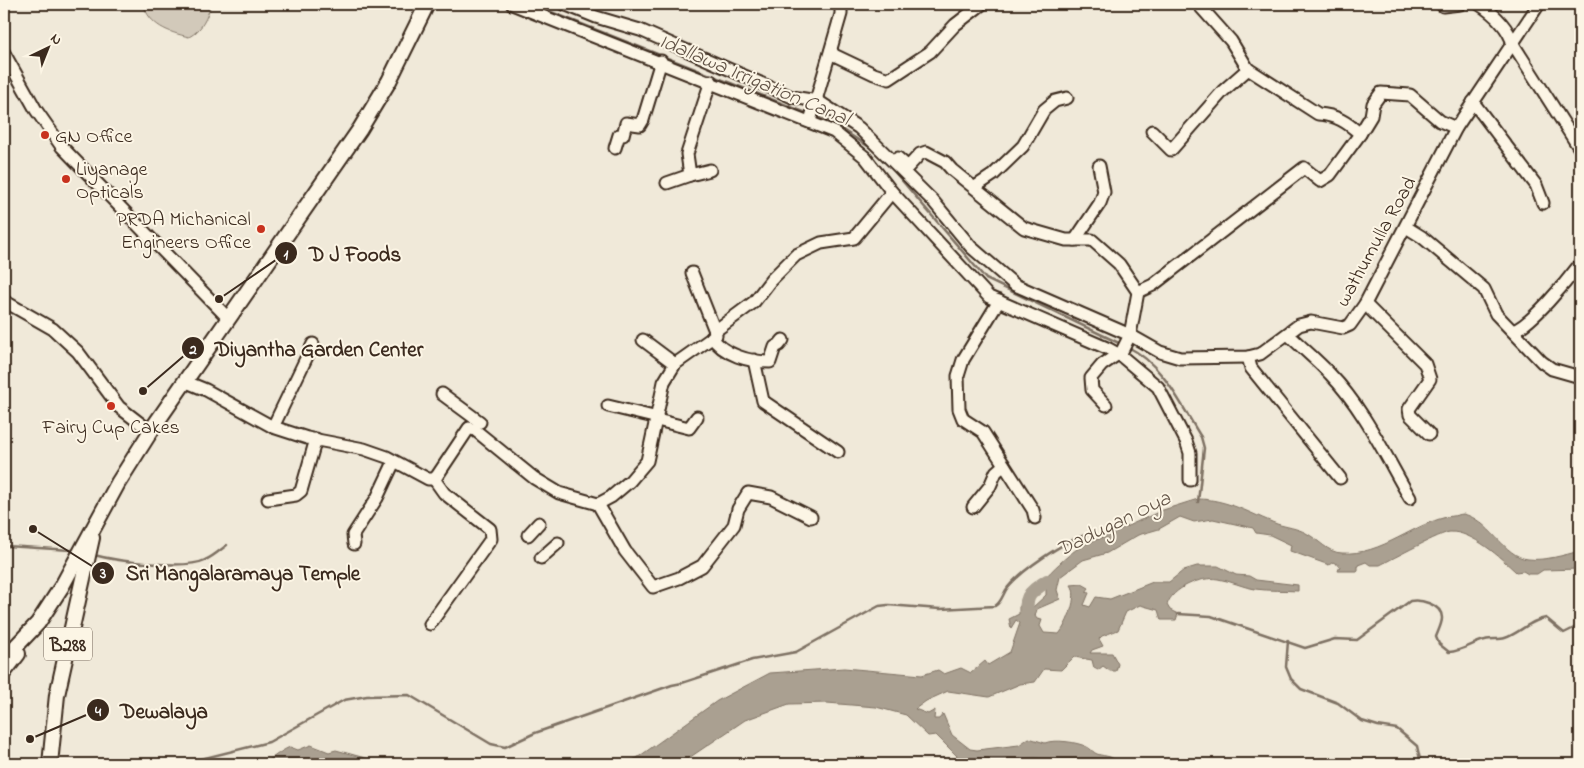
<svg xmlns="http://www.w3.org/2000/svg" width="1584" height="768" font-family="'Indie Flower',sans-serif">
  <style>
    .green { fill: #d2c9ba; stroke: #867a6c }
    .water { fill: #aaa091; stroke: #7e7163 }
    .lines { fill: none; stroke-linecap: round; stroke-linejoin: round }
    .stream { stroke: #7e7163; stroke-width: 2.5 }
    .river { stroke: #aaa091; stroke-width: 14 }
    .minor-casing { stroke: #3b2a1e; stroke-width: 15 }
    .major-casing { stroke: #3b2a1e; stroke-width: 18 }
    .minor { stroke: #fcf5e5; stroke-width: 11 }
    .major { stroke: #fcf5e5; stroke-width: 14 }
    .poi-dot { fill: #c8321e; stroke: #fcf5e5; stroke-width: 2 }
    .labels { text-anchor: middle; stroke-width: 4; stroke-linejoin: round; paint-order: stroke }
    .shield { fill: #fcf5e5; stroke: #75675a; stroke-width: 1 }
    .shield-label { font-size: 19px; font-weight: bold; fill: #3b2a1e }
    .poi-label { font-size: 20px; fill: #3b2a1e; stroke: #fcf5e5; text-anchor: start }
    .street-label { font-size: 20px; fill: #3b2a1e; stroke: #fcf5e5 }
    .water-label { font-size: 21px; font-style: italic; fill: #625346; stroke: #fcf5e5 }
    .leader { fill: none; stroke: #3b2a1e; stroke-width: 2 }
    .callout-dot { fill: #3b2a1e; stroke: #fcf5e5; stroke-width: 2 }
    .mark-label { font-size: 15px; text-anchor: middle; font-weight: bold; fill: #fff }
    .callout-label { font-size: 21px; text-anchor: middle; font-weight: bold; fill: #3b2a1e; stroke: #fcf5e5; stroke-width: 4; stroke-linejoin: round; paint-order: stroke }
  </style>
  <rect width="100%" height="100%" fill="#f0e9d9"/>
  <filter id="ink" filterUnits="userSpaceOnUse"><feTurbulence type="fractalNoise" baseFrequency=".02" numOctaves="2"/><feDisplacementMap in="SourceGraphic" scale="10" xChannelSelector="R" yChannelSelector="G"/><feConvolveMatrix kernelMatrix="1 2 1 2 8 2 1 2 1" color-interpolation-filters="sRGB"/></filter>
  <g filter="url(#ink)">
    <path class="green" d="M143,4H211C207,18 202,30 189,37C168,32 150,26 143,4Z"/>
    <g class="water">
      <path d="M1198,499C1227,499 1251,514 1277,524C1286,527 1297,528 1306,533C1318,539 1328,553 1342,553C1382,556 1414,522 1452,516C1455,516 1461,514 1463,514C1489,519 1504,557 1528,559C1545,561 1564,555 1580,551V569L1543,570L1537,574H1528L1523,571L1516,572C1501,558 1472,531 1450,532C1442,532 1392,559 1380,565H1370L1366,562L1358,565V571H1338L1340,566L1333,562L1329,565L1290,551L1291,545L1270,535L1256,533L1253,528L1213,519L1194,522L1180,517L1159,529L1138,535L1107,553L1083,560L1060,577L1057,590L1060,599L1037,609L1035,616L1037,619L1042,620L1040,626L1044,633L1059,634C1067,625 1079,595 1071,585L1082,584L1089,588L1086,592L1089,593L1084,605L1090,607L1096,597L1110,599L1153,582H1169L1184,570L1197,566H1218L1236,575L1249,576L1256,580L1298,585V591C1284,590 1269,591 1255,589C1242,587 1231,581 1218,579C1201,576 1172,588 1167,605L1170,610L1178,614L1176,620H1161L1158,610L1140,605L1126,612L1118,630L1102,636L1099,639L1103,646L1092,650L1090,653H1112L1118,664L1116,671H1110L1103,666L1098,670L1094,668L1092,660L1074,657L1061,670L1044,669L1035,682L1020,684L989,697L948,691L926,701L915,709L928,714L935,710L934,719H939L943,714L952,735L970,749L977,750L1019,745L1029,738L1045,743C1054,739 1078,742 1087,747C1091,749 1094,753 1097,754C1106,757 1113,755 1118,764H1067L1036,758L1016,759L1007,764H965L936,735L928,736L906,715L876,707L827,703L789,704L745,720L680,764H622L637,758L717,701L770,673L844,668L922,675L938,670L944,674L961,668L971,673L985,661L988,665L1010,652L1020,623L1016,620L1011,628L1009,619L1019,614V607L1023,602L1025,604L1030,603V607L1032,608L1046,595V587L1037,593L1033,590C1050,573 1076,543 1099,539L1163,510Z"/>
      <path d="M311,745L329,752L336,750L387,764H260C272,760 278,752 290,747L298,750Z"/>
    </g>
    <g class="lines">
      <g class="stream">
        <polyline points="531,4 809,114"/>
        <polyline points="814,116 830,122 874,150"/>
        <polyline points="887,163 986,279 1123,345"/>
        <path d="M1128,347C1163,364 1181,405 1201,437L1204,448L1198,502"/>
        <polyline points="6,546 71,550"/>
        <path d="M94,555C116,561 185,570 205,560C213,557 220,550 227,545"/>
        <path d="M1178,614L1211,616L1305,648L1335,639L1357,640L1410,601C1420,599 1442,604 1442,618C1442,624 1438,631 1436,637L1439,644L1449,652C1463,651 1472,643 1485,640C1492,638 1499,640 1505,638C1520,633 1530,620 1546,618L1564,633L1580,625"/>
        <polyline points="1577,627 1580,640"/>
        <polyline points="1288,641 1286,667 1291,679 1301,689 1338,703 1362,721 1378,726 1397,729 1417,746 1421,764"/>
        <polyline points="4,763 6,764"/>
        <path d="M181,764L269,742L344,700L367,696L409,695L491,744L505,747L535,733L672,685L682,683L752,660L796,652L879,606L888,605L940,609L995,606C1002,602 1003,593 1008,587C1022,570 1064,541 1086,535"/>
      </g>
      <path class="river" d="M1028,621C1024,597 1027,594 1047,581"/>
      <defs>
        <g id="minor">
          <polyline points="512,4 834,132 865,157 892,192 989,297 1109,349 1120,355 1158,387 1186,441 1190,453 1190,480"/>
          <polyline points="564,4 596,17 640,30 792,97 818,101 859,128 933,201 971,247 1015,285 1130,335 1160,352 1180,358 1248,357 1260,354 1299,325 1311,322 1343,328 1350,325 1365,304 1456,128 1539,4"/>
          <path d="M1198,4L1231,41L1248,69L1318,114C1336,115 1347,122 1360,134L1371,116L1373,104L1381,93L1410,95L1440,121L1456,128"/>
          <polyline points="1441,4 1443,6 1460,4"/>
          <path d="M1479,4C1493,13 1508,27 1513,44L1580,149"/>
          <polyline points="831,50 834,55 874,74 889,79 930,52 955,25 982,4"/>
          <polyline points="4,53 36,110 62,147 228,318"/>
          <polyline points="1473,102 1536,185 1543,203"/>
          <polyline points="810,121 841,14 841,4"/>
          <polyline points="1152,131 1171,150 1223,91 1248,69"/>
          <polyline points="615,148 619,135 623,135 626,123 640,125 643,120 661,61"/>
          <polyline points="898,158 908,167 920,154 926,152 945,162 952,170 1024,228 1066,240 1092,240 1119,264 1138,292"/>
          <polyline points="710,170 690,175 687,154 711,81"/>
          <polyline points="667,183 690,175"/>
          <polyline points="975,187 993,175 1023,146 1044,110 1055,101 1067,98"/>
          <polyline points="1406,227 1422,237 1484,289 1496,314 1542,362 1552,369 1580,377"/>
          <polyline points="1075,240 1100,203 1104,192 1099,166"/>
          <polyline points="692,273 715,331"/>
          <polyline points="4,301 53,329 78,352 119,407 150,431"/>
          <polyline points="999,301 963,360 958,376 959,409 963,419 983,432 1033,510 1035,518"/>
          <polyline points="1365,304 1425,364 1430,379 1409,409 1410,415 1429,434"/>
          <polyline points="715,331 754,302 771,280 796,255 821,243 854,238 892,192"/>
          <path d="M1513,331C1531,325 1567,281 1580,264"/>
          <path d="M1288,334C1302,348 1317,360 1330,374C1364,409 1386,457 1410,498"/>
          <path d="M712,337C723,355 750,362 770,362L775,347L779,345L783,340"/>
          <polyline points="643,340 675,364"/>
          <polyline points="1120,355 1130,335 1138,292 1153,285 1304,168 1320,181 1330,175 1360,134"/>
          <polyline points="1248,357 1251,368 1340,478"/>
          <polyline points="754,360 763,401 838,452"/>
          <polyline points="184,381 206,390 273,427 307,438 364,449 387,457 428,479 434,479 437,476 469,428 475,430 534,478 559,493 598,504 611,497 630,481 647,461 664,382 675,364 716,335 715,331"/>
          <polyline points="442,394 480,422"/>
          <polyline points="1106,405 1092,390 1091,378 1102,365 1118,354"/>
          <polyline points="608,406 658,418"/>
          <polyline points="657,420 689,428 697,417"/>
          <polyline points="273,427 313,344"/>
          <polyline points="268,499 296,495 301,491 316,439"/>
          <polyline points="598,504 625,551 653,587 679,578 702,566 734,525 738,509 748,493 771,497 811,517"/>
          <polyline points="973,507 990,486 996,472 1004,465"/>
          <polyline points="528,535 539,523"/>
          <polyline points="354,544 353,535 377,498 394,462"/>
          <polyline points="541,558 558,543"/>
          <polyline points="430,624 491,539 490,529 444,493 434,479"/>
        </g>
        <g id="major">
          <polyline points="4,659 38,623 62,586 118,483 154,426 360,129 389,81 427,4"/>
          <polyline points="4,672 18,654"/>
          <polyline points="50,764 57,695 92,538"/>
        </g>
      </defs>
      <use href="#minor" class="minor-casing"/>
      <use href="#major" class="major-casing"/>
      <use href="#minor" class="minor"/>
      <use href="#major" class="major"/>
    </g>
  </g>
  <g class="poi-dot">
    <circle cx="45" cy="135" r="5"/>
    <circle cx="66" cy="179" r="5"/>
    <circle cx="261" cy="229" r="5"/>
    <circle cx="111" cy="406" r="5"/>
  </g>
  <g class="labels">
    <rect class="shield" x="44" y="627.5" width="48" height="33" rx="4"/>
    <g class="shield-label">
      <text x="68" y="651">B288</text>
    </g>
    <g class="poi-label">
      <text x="55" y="142">GN Office</text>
      <text x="76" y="175">Liyanage<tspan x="76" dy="23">Opticals</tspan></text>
      <text x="251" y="225" text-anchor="end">PRDA Michanical<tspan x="251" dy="23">Engineers Office</tspan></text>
      <text x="111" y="433" text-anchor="middle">Fairy Cup Cakes</text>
    </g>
    <g class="street-label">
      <text transform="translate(1375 241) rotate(-61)" y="7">wathumulla Road</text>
    </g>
    <g class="water-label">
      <text transform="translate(755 79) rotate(23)" y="7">Idallawa Irrigation Canal</text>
      <text transform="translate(1113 523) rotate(-26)" y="7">Dadugan Oya</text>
    </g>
  </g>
  <path class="leader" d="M219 299L286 253M143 391L193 348M33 529L103 573M30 739L98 710"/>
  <g class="callout-dot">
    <circle cx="219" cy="299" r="5"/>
    <circle cx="143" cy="391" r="5"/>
    <circle cx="33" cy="529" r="5"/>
    <circle cx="30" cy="739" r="5"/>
    <circle cx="286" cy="253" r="12"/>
    <circle cx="193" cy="348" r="12"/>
    <circle cx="103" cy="573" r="12"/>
    <circle cx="98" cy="710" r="12"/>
  </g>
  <g class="mark-label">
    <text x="286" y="259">1</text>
    <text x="193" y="354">2</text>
    <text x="103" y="578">3</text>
    <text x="98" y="716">4</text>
  </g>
  <g class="callout-label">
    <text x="355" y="261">D J Foods</text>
    <text x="319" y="356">Diyantha Garden Center</text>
    <text x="243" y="580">Sri Mangalaramaya Temple</text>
    <text x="164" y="718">Dewalaya</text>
  </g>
  <rect width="1584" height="768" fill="none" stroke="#fcf5e5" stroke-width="20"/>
  <rect x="10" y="10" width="1564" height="748" fill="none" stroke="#3b2a1e" stroke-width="2" filter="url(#ink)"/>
  <g transform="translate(48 48) rotate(43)" stroke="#fcf5e5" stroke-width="4" paint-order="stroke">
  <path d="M0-4L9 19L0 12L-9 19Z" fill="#3b2a1e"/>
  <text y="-8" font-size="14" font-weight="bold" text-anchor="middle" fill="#3b2a1e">N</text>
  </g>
</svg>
